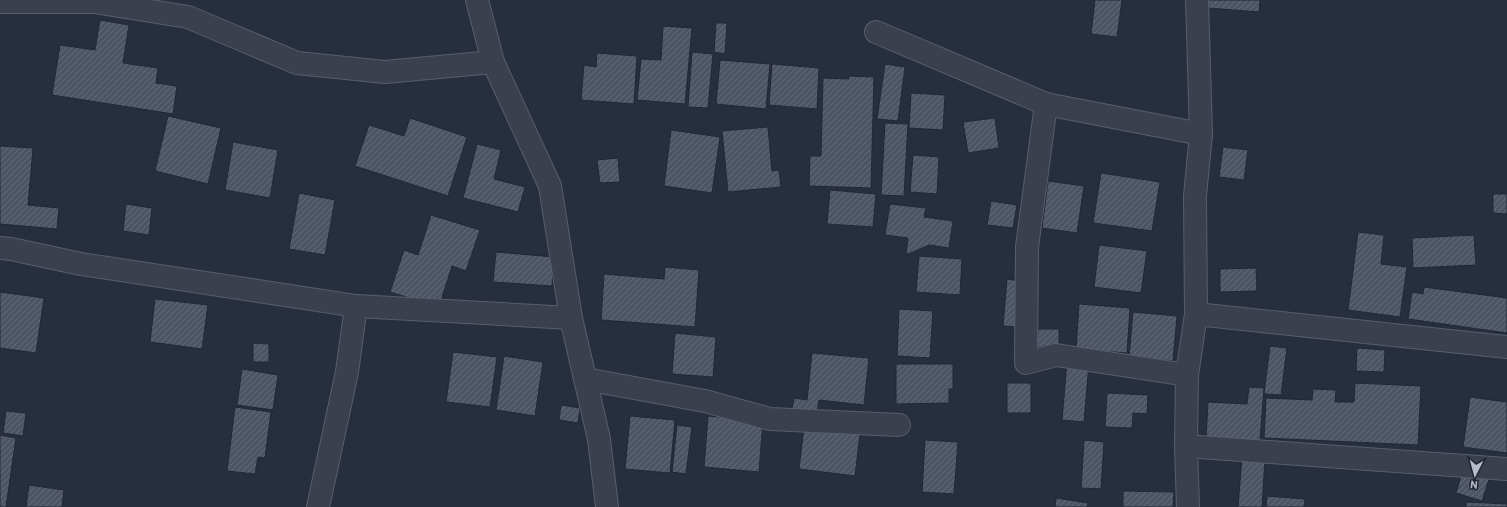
<svg xmlns="http://www.w3.org/2000/svg" width="1507" height="507" font-family="Barlow,sans-serif">
  <style>
    .building { fill: url(#building-hatch); stroke: #212735 }
    .lines { fill: none; stroke-linecap: round; stroke-linejoin: round }
    .street-casing { stroke: #585e6b; stroke-width: 24 }
    .street { stroke: #3b404e; stroke-width: 22 }
  </style>
  <defs>
    <pattern id="building-hatch" width="6" height="6" patternUnits="userSpaceOnUse"><rect width="6" height="6" fill="#4d5466"/><path d="M-1 1l2-2M0 6l6-6M5 7l2-2" fill="none" stroke="#646b7a"/></pattern>
  </defs>
  <rect width="100%" height="100%" fill="#272e3e"/>
  <g class="building">
    <polygon points="1095,0 1122,0 1117,37 1091,34"/>
    <polygon points="1209,0 1260,0 1259,12 1208,8"/>
    <polygon points="100,20 129,25 123,63 158,68 156,83 177,86 173,114 52,95 60,45 95,50"/>
    <polygon points="716,23 727,23 725,54 714,52"/>
    <polygon points="663,26 692,28 685,104 637,100 641,59 661,60"/>
    <polygon points="692,52 713,54 708,108 688,107"/>
    <polygon points="597,53 637,56 634,104 581,100 584,65 596,67"/>
    <polygon points="720,60 770,64 766,109 716,104"/>
    <polygon points="772,64 819,68 817,109 769,105"/>
    <polygon points="885,64 905,67 898,121 877,119"/>
    <polygon points="848,76 874,77 871,188 809,186 810,156 821,156 823,78 849,79"/>
    <polygon points="911,93 945,95 943,130 909,128"/>
    <polygon points="168,116 221,128 208,184 155,171"/>
    <polygon points="410,118 467,137 448,196 355,166 369,125 404,136"/>
    <polygon points="995,118 999,148 968,153 963,122"/>
    <polygon points="885,123 908,124 904,196 881,195"/>
    <polygon points="768,127 772,171 779,170 781,187 728,192 722,131"/>
    <polygon points="671,130 720,137 712,193 664,186"/>
    <polygon points="233,142 278,150 270,198 225,190"/>
    <polygon points="477,144 501,150 494,179 525,187 518,212 463,198"/>
    <polygon points="0,146 33,148 28,205 59,208 57,229 0,224"/>
    <polygon points="1223,147 1248,150 1244,180 1219,177"/>
    <polygon points="913,155 939,157 937,194 910,192"/>
    <polygon points="618,158 620,182 600,183 597,160"/>
    <polygon points="1101,173 1160,182 1152,231 1093,223"/>
    <polygon points="1048,181 1084,186 1077,233 1042,228"/>
    <polygon points="830,190 876,194 873,227 827,224"/>
    <polygon points="299,193 335,200 325,255 289,249"/>
    <polygon points="1493,194 1507,194 1507,214 1493,213"/>
    <polygon points="991,201 1017,205 1013,228 987,225"/>
    <polygon points="126,204 152,208 149,235 123,231"/>
    <polygon points="890,204 926,208 924,217 953,221 949,248 929,245 906,255 908,238 885,235"/>
    <polygon points="431,215 480,230 466,271 452,266 439,307 390,292 404,250 418,255"/>
    <polygon points="1358,232 1384,235 1381,264 1407,267 1400,317 1348,310"/>
    <polygon points="1474,235 1476,265 1413,268 1412,238"/>
    <polygon points="1099,245 1147,251 1141,293 1094,287"/>
    <polygon points="496,252 554,257 552,286 493,282"/>
    <polygon points="919,256 962,259 960,295 916,292"/>
    <polygon points="665,267 699,270 695,327 601,320 604,274 664,279"/>
    <polygon points="1256,268 1257,291 1220,292 1220,269"/>
    <polygon points="1007,279 1020,281 1017,327 1003,326"/>
    <polygon points="1424,287 1507,298 1507,333 1408,319 1412,292 1423,294"/>
    <polygon points="0,292 44,298 36,353 0,348"/>
    <polygon points="155,299 208,305 202,349 150,342"/>
    <polygon points="1079,304 1130,308 1127,353 1076,349"/>
    <polygon points="899,309 933,311 930,358 897,356"/>
    <polygon points="1133,312 1177,316 1173,361 1129,357"/>
    <polygon points="1038,329 1059,329 1059,347 1037,347"/>
    <polygon points="675,333 716,337 713,377 672,374"/>
    <polygon points="253,343 269,344 269,362 253,362"/>
    <polygon points="1270,346 1287,348 1281,395 1264,394"/>
    <polygon points="1357,348 1385,350 1384,372 1356,371"/>
    <polygon points="453,352 497,357 490,407 446,402"/>
    <polygon points="812,353 869,358 864,405 819,400 817,412 792,409 794,398 807,400"/>
    <polygon points="504,356 543,362 535,416 496,410"/>
    <polygon points="1067,362 1089,363 1084,422 1062,420"/>
    <polygon points="896,364 953,364 953,389 949,389 949,403 896,404"/>
    <polygon points="242,369 278,375 273,410 237,405"/>
    <rect x="1007" y="383" width="24" height="30"/>
    <polygon points="1355,383 1421,386 1418,445 1264,438 1266,398 1312,400 1313,389 1336,390 1335,402 1354,402"/>
    <polygon points="1249,387 1264,388 1260,441 1206,438 1208,402 1247,404"/>
    <polygon points="1107,393 1148,395 1147,414 1133,413 1132,428 1105,427"/>
    <polygon points="1470,397 1507,402 1507,453 1463,447"/>
    <polygon points="561,405 580,408 578,423 559,420"/>
    <polygon points="235,407 271,412 265,458 258,457 255,474 227,471"/>
    <polygon points="6,411 26,413 23,436 3,433"/>
    <polygon points="630,416 675,420 670,473 625,469"/>
    <polygon points="708,416 763,421 759,472 704,467"/>
    <polygon points="677,425 692,427 686,474 672,472"/>
    <polygon points="804,427 860,434 855,476 799,469"/>
    <polygon points="0,435 16,438 6,507 0,507"/>
    <polygon points="925,440 958,442 954,494 922,492"/>
    <polygon points="1084,440 1104,442 1101,489 1081,488"/>
    <polygon points="1242,457 1265,459 1262,507 1238,507"/>
    <polygon points="1463,469 1490,476 1482,501 1456,493"/>
    <polygon points="29,485 64,490 62,507 26,507"/>
    <polygon points="1123,491 1174,492 1173,507 1123,507"/>
    <polygon points="1267,496 1305,499 1304,507 1266,507"/>
    <polygon points="1056,498 1088,503 1087,507 1055,507"/>
    <polygon points="1466,502 1507,504 1507,507 1466,507"/>
  </g>
  <g class="lines">
    <defs>
      <g id="street">
        <polyline points="477,0 493,62 550,186 571,318 599,439 607,507"/>
        <polyline points="0,2 94,2 188,17 297,63 385,72 493,62"/>
        <polyline points="876,32 1046,104 1201,134"/>
        <polyline points="1046,104 1027,247 1026,363 1056,355 1187,375"/>
        <polyline points="0,248 11,249 81,264 356,306 571,318"/>
        <polyline points="1196,314 1507,347"/>
        <polyline points="585,379 705,401 770,419 899,425"/>
        <polyline points="1186,446 1507,469"/>
        <polyline points="318,507 347,372 356,306"/>
        <polyline points="1188,507 1186,446 1187,375 1196,314 1195,196 1201,134 1197,0"/>
      </g>
    </defs>
    <use href="#street" class="street-casing"/>
    <use href="#street" class="street"/>
  </g>
  <g transform="translate(1475 475) rotate(186)" stroke="#1f2533" stroke-width="3" paint-order="stroke">
  <path d="M0-3L7 15L0 10L-7 15Z" fill="#b7bbc8"/>
  <text y="-6" font-size="11" font-weight="bold" text-anchor="middle" fill="#b7bbc8">N</text>
  </g>
</svg>
